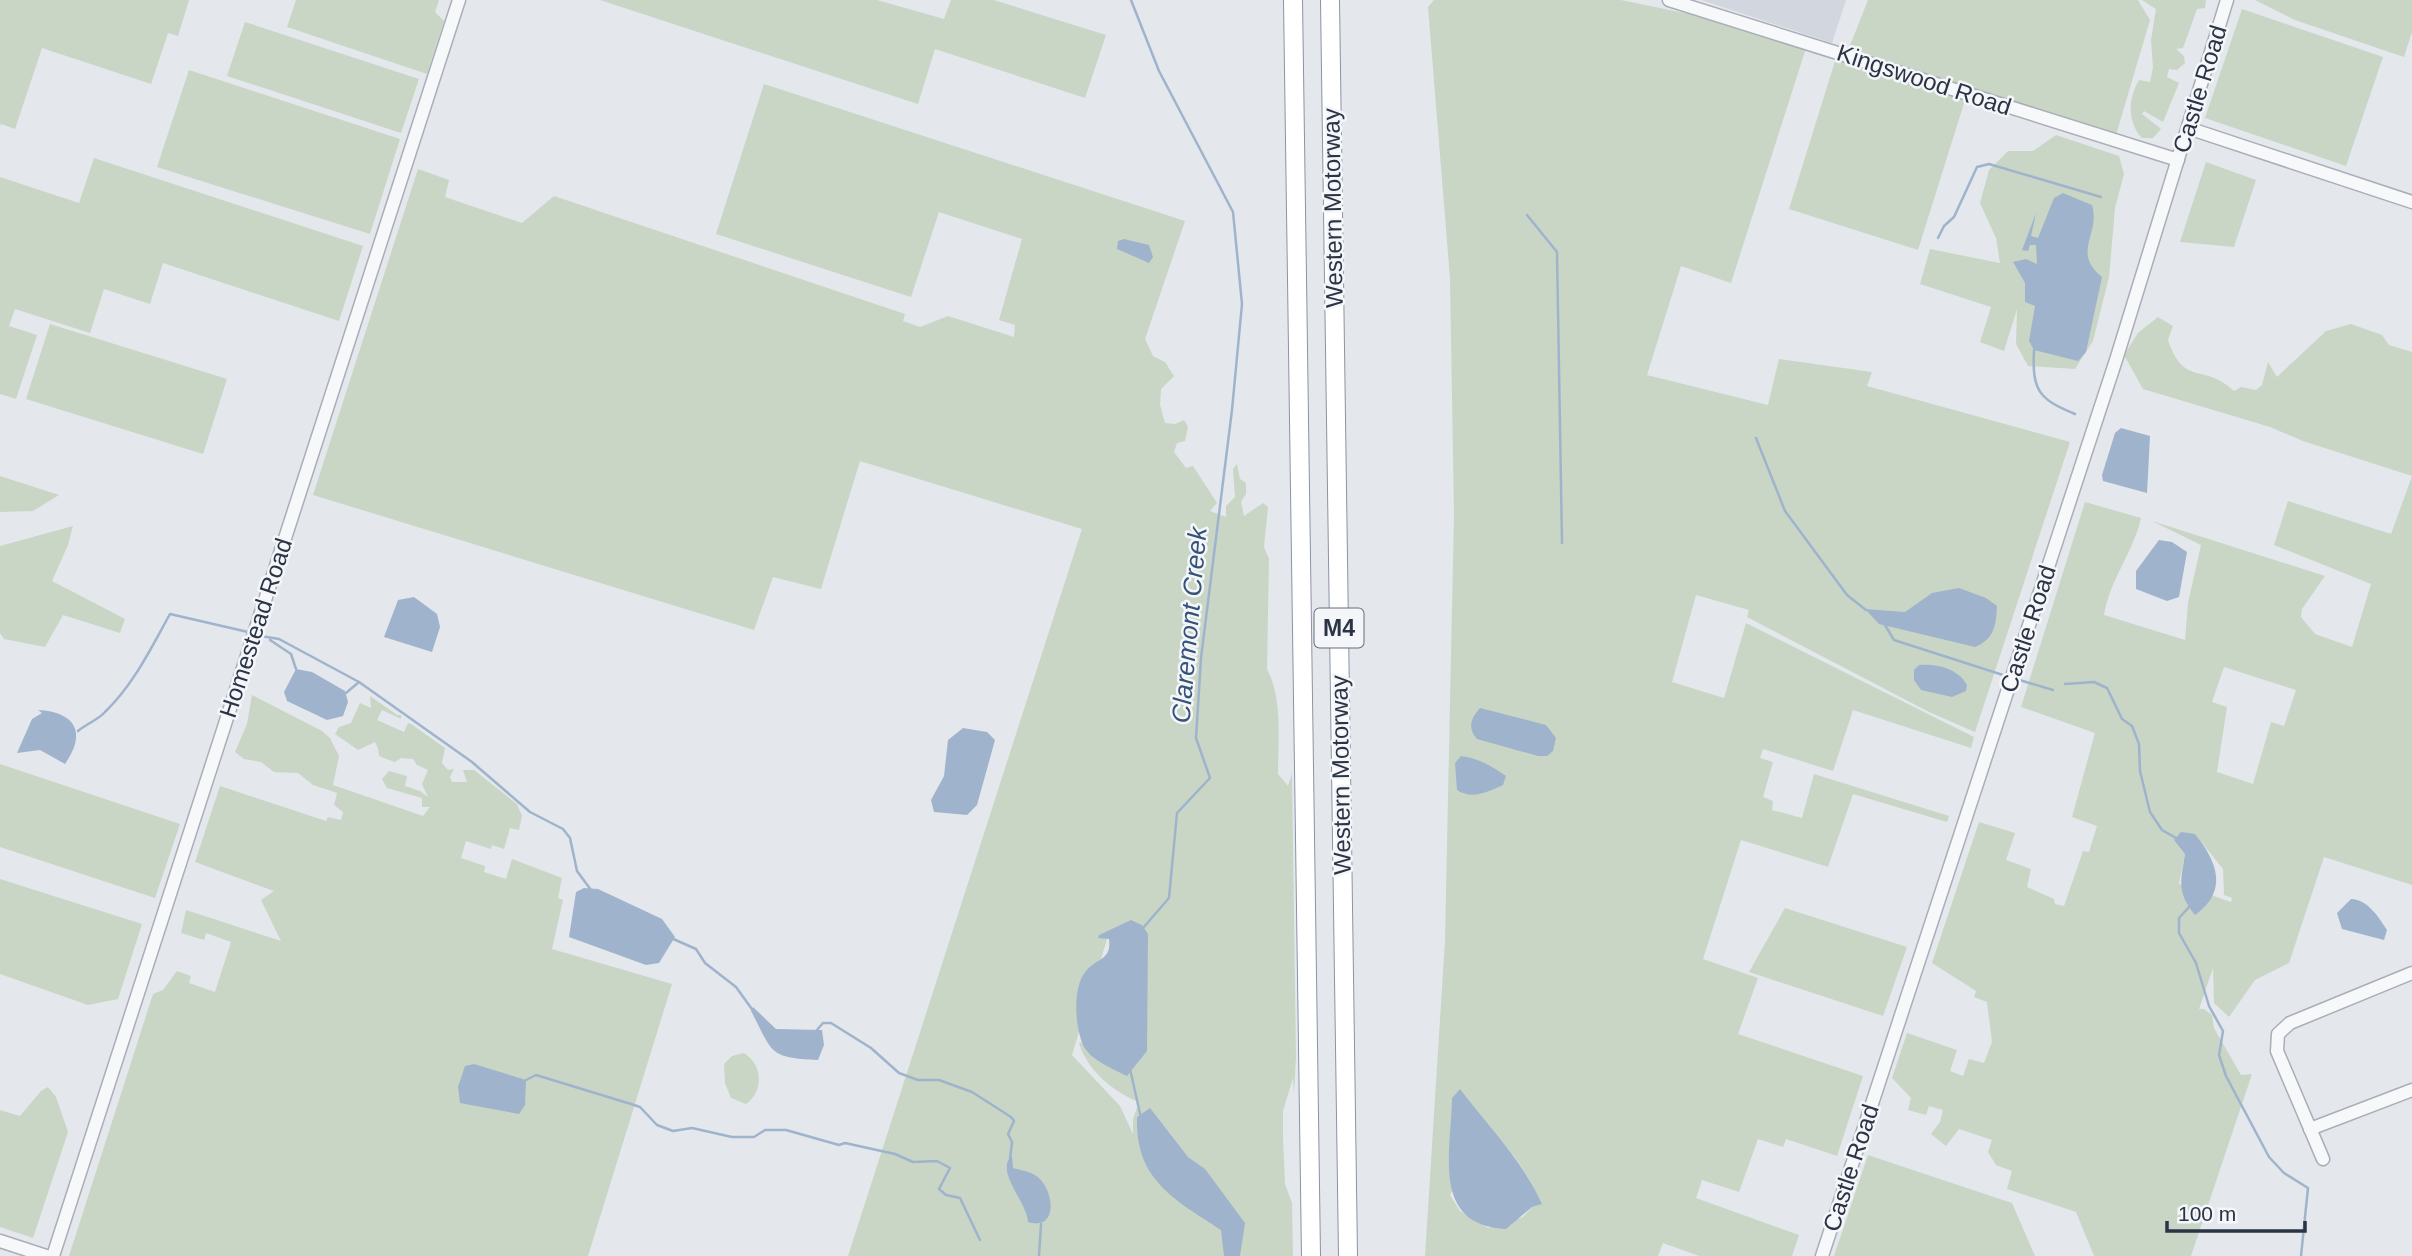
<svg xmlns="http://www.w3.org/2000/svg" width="2412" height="1256" font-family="Helvetica,sans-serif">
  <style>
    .built { fill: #d2d6de }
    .green { fill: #c9d6c5; fill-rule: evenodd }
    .water { fill: #9fb4cc }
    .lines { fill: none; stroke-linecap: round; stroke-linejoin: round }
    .stream { stroke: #9fb4cc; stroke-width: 2.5 }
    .minor-casing { stroke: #a9aeb7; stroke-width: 15 }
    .highway-casing { stroke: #8b94a3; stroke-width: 20 }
    .minor { stroke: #f7f8fa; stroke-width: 12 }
    .highway { stroke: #fff; stroke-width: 18 }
    .labels { text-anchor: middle; stroke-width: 5; stroke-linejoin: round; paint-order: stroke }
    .shield { fill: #f4f6f9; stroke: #676e7b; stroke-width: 2 }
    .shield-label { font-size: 23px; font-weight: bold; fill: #2b3445 }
    .street-label { font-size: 24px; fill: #2b3445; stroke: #f4f6f9 }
    .water-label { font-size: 26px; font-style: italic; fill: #34527a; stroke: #f4f6f9 }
  </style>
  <rect width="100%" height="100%" fill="#e4e7ec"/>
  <polygon class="built" points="1701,0 1846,0 1832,43"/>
  <g class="green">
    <polygon points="0,0 189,0 178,36 168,33 151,84 42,48 15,129 1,124 0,126"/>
    <polygon points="296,0 439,0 435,12 444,21 427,74 287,27"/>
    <polygon points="600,0 877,0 944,19 951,0 994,0 1106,35 1085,98 935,49 918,104"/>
    <path d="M1434,0H1621L1723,21L1806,48L1731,283L1681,266L1647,375L1768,405L1779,359L1872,372L1867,386L2070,442L1975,732L1929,712L1747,617L1749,610L1696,595L1672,682L1724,698L1746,623L1974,737L1971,748L1853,710L1833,771L1763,749L1760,758L1773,762L1763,797L1773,801L1772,810L1802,818L1814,774L1949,816L1947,822L1853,794L1828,867L1741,840L1703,959L1758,978L1738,1034L1863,1076L1837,1156L1786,1139L1783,1147L1758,1139L1739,1192L1702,1180L1696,1198L1799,1235L1792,1256H1699L1663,1243L1658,1256H1425L1445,941L1454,514L1450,278L1428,7ZM1489,1128C1511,1149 1530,1176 1541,1204L1532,1207L1523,1217L1488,1228L1460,1211L1450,1195Z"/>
    <polygon points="1868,0 2138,0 2150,20 2116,135 1849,48"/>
    <path d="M2142,0H2206L2205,8L2197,9L2183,48L2176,49L2184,56L2185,63L2177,70L2169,69L2167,77L2179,83L2163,122L2144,111L2142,114L2161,129L2153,138H2142C2127,122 2128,98 2139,80L2150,82L2153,68L2151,40L2156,9Z"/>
    <polygon points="2255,0 2412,0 2412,32 2404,57 2295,20"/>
    <polygon points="2242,9 2383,57 2346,166 2205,118"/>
    <polygon points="245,22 419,79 401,133 227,76"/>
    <polygon points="1836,58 1965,100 1918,250 1789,209"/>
    <polygon points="189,70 400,139 370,234 157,167"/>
    <path d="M764,84L1185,221L1145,339L1153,356L1165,362L1174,376L1161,389L1160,405L1165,423L1175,424L1184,420L1188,427L1185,441L1177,443L1174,452L1186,468L1193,466L1217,503L1210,511L1226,517V506L1235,497L1233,469L1237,464L1240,479L1246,483V494L1241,502L1244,516L1263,503L1268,507L1264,547L1269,559L1267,669C1283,699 1278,741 1278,774L1288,786L1292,774L1296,1057L1294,1094L1293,1078L1283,1111V1139L1285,1184L1292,1203L1293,1256H848L1082,529L860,461L821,589L773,577L754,630L313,495L418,169L449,180L445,197L522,223L554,196L905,314L903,321L920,327L948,316L1014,337L1015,325L999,320L1022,239L939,212L911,297L716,234ZM1110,929L1117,1059L1093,1040L1079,1043C1087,1070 1113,1092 1139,1102L1133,1119V1134L1120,1106L1072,1055Z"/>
    <polygon points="2056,135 2119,156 2124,174 2115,208 2109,277 2093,341 2075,369 2028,366 2016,344 2017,309 2004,351 1980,342 1991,307 1920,284 1930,249 2000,263 1996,238 1980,203 1989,170 2008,151 2033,151"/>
    <polygon points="94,158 363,246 339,321 163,263 150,304 104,289 90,333 15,309 9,326 37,335 16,399 0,394 0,177 79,203"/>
    <polygon points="2206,162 2256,180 2234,247 2180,242"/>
    <path d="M2158,317L2173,326L2168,340C2184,388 2204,362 2234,391L2241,387L2256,390L2262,385L2268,362L2277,377L2326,331L2351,324L2382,335L2389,345L2412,352V885L2324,857L2289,963L2255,980L2229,1017L2214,1003L2213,968L2199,1009H2204L2212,1015L2214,1028L2241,1075L2252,1074L2191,1256H2094L2076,1212L2007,1189L2012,1171L1996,1165L1988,1152L1992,1140L1959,1129L1946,1146L1931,1134L1940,1122L1943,1110L1929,1106L1926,1115L1908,1110L1911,1098L1892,1078L1907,1033L1957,1050L1950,1071L1963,1076L1969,1059L1984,1063L1992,1042L1987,1002L1974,997L1976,991L1932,963L1979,822L2015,833L2006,860L2031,869L2027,887L2054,899L2055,904L2064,906L2083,851L2089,852L2097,826L2072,817L2095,733L2021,707L2085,502L2141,518C2133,553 2110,579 2104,615L2185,640L2188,603L2201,545L2152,521L2325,576L2302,609L2301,617L2315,634L2352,647L2371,584L2274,545L2288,501L2391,534L2412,476L2303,441L2270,427L2143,389L2124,355L2138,333ZM2224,667L2296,690L2284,726L2271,722L2253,784L2217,772L2227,707L2212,702ZM2195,834L2223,869L2224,895L2232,898L2231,902L2179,884L2185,854Z"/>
    <polygon points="50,324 227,379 203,454 26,399"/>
    <polygon points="0,476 59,495 33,511 0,512"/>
    <polygon points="73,526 68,545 52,581 125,619 120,633 63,615 45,647 4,639 0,633 0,546"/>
    <path d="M252,695L322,731L330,738L339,756L333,785L423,816L430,807H422V798L387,788L382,779L389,771L407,776L405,786L420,791L428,797L422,784L428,770L417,765L413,759L401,758L395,762C370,753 384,759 375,742L358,750L335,734L339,727L351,723L360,703L371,708L370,696L397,715H401V719L382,710L377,720L404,732L408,723L411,724L445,748L442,763L448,770L454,769L450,777L452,782H467L463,770H474L517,804L522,816L519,830L510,828L504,849L492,845L491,849L466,841L461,858L485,866L484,872L506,879L512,859L562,878L558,898L563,900L552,949L672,984L588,1256H69L153,994L163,990L177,971L191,976L189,983L215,992L231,942L206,933L204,940L181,933L186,910L281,941L261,900L274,891L195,862L220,786L326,821L328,817L341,820L343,812L334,805L337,793L313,785L298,773L274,772L261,762L244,759L235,752L247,724Z"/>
    <polygon points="0,764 180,824 155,898 0,847"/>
    <polygon points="0,879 142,924 118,999 88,1005 0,974"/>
    <polygon points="1785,908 1907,947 1883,1016 1749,972"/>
    <path d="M744,1053C763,1065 764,1091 746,1104L731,1098L725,1083L724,1064L732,1056Z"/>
    <polygon points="48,1087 56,1097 68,1132 33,1238 0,1227 0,1110 20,1116 41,1091"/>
    <polygon points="1868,1155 2012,1203 2035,1256 1834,1256"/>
  </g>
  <g class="water">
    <path d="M2063,193L2092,205C2101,234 2071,252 2102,277L2086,352L2078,361L2034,350L2029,341L2035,306L2025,302V283L2013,262L2026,259L2037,264L2036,245H2030L2028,251L2022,250L2036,213L2031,236L2038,238L2054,198Z"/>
    <polygon points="1124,239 1149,245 1153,257 1149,263 1117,249 1118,241"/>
    <polygon points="2121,428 2150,436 2147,493 2103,481 2102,475 2115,433"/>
    <polygon points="2159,540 2172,542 2187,552 2179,597 2167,601 2136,589 2136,571"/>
    <path d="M1959,588L1986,598L1997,606C1996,626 1994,639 1975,647L1879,624L1865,609L1905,612L1932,593Z"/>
    <polygon points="414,597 437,614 440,627 432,652 384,637 398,600"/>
    <path d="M1919,665C1937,664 1957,668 1967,685L1966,691L1952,697L1921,690L1914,680V670Z"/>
    <polygon points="296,669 312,672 345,691 348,702 343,716 327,720 287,701 284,692"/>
    <path d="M1480,708L1546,725L1556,738L1553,751L1547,756H1538L1477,739C1467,728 1471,718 1480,708Z"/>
    <path d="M38,710C76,712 87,733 65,764L40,750L17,753L32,719L42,713Z"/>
    <polygon points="963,728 987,732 995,740 977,805 967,815 934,812 931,800 944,776 948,740"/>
    <path d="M1461,756C1479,758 1491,766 1506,776L1503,785C1488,792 1472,800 1457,790L1455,763Z"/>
    <path d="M2181,832L2195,834C2217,861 2229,891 2195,915C2176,891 2181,881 2185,854L2174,840Z"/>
    <polygon points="584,888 598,889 662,919 675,937 659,963 646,965 569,937 576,892"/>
    <path d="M2351,899C2368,900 2378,916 2387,930L2384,940L2342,929L2337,913Z"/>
    <path d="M1131,920L1142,925L1148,934L1147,1051L1127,1076C1113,1069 1090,1060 1083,1045C1075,1026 1072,987 1086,971C1097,958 1112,960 1109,939L1098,938L1099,935Z"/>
    <path d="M753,1007L776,1029L822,1030L824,1045L818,1060C767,1058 773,1052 751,1011Z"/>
    <polygon points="474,1064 526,1080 525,1105 519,1114 460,1103 458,1087 465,1066"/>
    <path d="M1460,1089C1488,1126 1523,1161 1542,1204L1532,1207L1506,1229C1431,1225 1451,1153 1452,1098Z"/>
    <path d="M1150,1108L1188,1157L1205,1169L1245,1223L1240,1256H1224L1221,1230C1174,1199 1135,1180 1137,1117Z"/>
    <path d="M1012,1156L1013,1168C1020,1170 1028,1171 1035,1175C1054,1186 1060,1232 1028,1222C1027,1202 994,1170 1012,1156Z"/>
  </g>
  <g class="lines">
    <g class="stream">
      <polyline points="1131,0 1159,71 1233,212 1242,304 1232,410 1201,658 1196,738 1210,778 1177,813 1169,898 1143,928"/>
      <polyline points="1527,215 1557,252 1562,543"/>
      <polyline points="1938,238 1944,226 1954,217 1977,167 1989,164 2101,197"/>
      <path d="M2034,350C2032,390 2038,399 2075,414"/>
      <polyline points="1756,438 1785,511 1847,595 1866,610"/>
      <polyline points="1885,625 1894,640 2006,676"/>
      <polyline points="261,636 279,639 359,682 472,762 530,812 563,829 570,838 577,871 591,890"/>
      <polyline points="270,640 291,654 296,669"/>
      <polyline points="2016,679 2053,690"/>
      <polyline points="2065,684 2094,682 2107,688 2122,719 2132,726 2139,744 2140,771 2150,812 2162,830 2176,838"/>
      <polyline points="346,693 359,682"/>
      <path d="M78,731C86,724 98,720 105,712C134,684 151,648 170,614L248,632"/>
      <polyline points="2190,906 2179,918 2179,933 2196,963 2209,1006 2223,1031 2219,1055 2226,1076 2269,1157 2284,1173 2308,1188 2301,1256"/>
      <polyline points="671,938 696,949 705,963 736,987 754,1012"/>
      <polyline points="816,1031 823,1023 831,1023 871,1048 899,1073 918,1080 939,1080 972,1092 1011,1117 1014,1121 1008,1134 1012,1142 1010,1159"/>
      <polyline points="1130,1069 1141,1118"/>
      <polyline points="526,1080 536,1075 631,1104 640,1107 657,1125 673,1131 692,1128 732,1137 754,1137 765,1130 786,1130 839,1145 845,1143 895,1154 913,1162 937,1161 950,1168 939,1189 946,1195 960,1198 980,1240"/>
      <polyline points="1039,1256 1041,1224"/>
    </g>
    <defs>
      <g id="minor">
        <polyline points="1669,0 2178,160"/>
        <polyline points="2188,128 2412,202"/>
        <polyline points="2310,1129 2412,1090"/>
        <polyline points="2323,1159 2277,1051 2278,1034 2290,1023 2412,973"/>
        <polyline points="0,1241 46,1256"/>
        <polyline points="53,1256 459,0"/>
        <polyline points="1822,1256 2116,360 2227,0"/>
      </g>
      <g id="highway">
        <polyline points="1293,0 1311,1256"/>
        <polyline points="1330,0 1348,1256"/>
      </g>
    </defs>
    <use href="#minor" class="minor-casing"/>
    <use href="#highway" class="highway-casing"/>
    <use href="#minor" class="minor"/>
    <use href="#highway" class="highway"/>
  </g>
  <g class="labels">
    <rect class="shield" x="1314.5" y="608.5" width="49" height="39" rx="5"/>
    <g class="shield-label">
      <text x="1339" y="636">M4</text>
    </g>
    <g class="street-label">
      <text transform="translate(1924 80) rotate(18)" y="8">Kingswood Road</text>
      <text transform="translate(2200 89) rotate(-73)" y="8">Castle Road</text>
      <text transform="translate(1333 208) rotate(-91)" y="8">Western Motorway</text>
      <text transform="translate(256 628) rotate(-72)" y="8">Homestead Road</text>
      <text transform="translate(2028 629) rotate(-72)" y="8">Castle Road</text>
      <text transform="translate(1341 775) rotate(-91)" y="8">Western Motorway</text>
      <text transform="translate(1851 1168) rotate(-72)" y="8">Castle Road</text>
    </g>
    <g class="water-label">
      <text transform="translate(1189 625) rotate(-85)" y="9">Claremont Creek</text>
    </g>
  </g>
  <path d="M2167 1221v10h138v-10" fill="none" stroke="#2b3445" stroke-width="3.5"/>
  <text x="2178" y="1221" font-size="21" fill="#2b3445" stroke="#f4f6f9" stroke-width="5" paint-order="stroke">100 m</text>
</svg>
